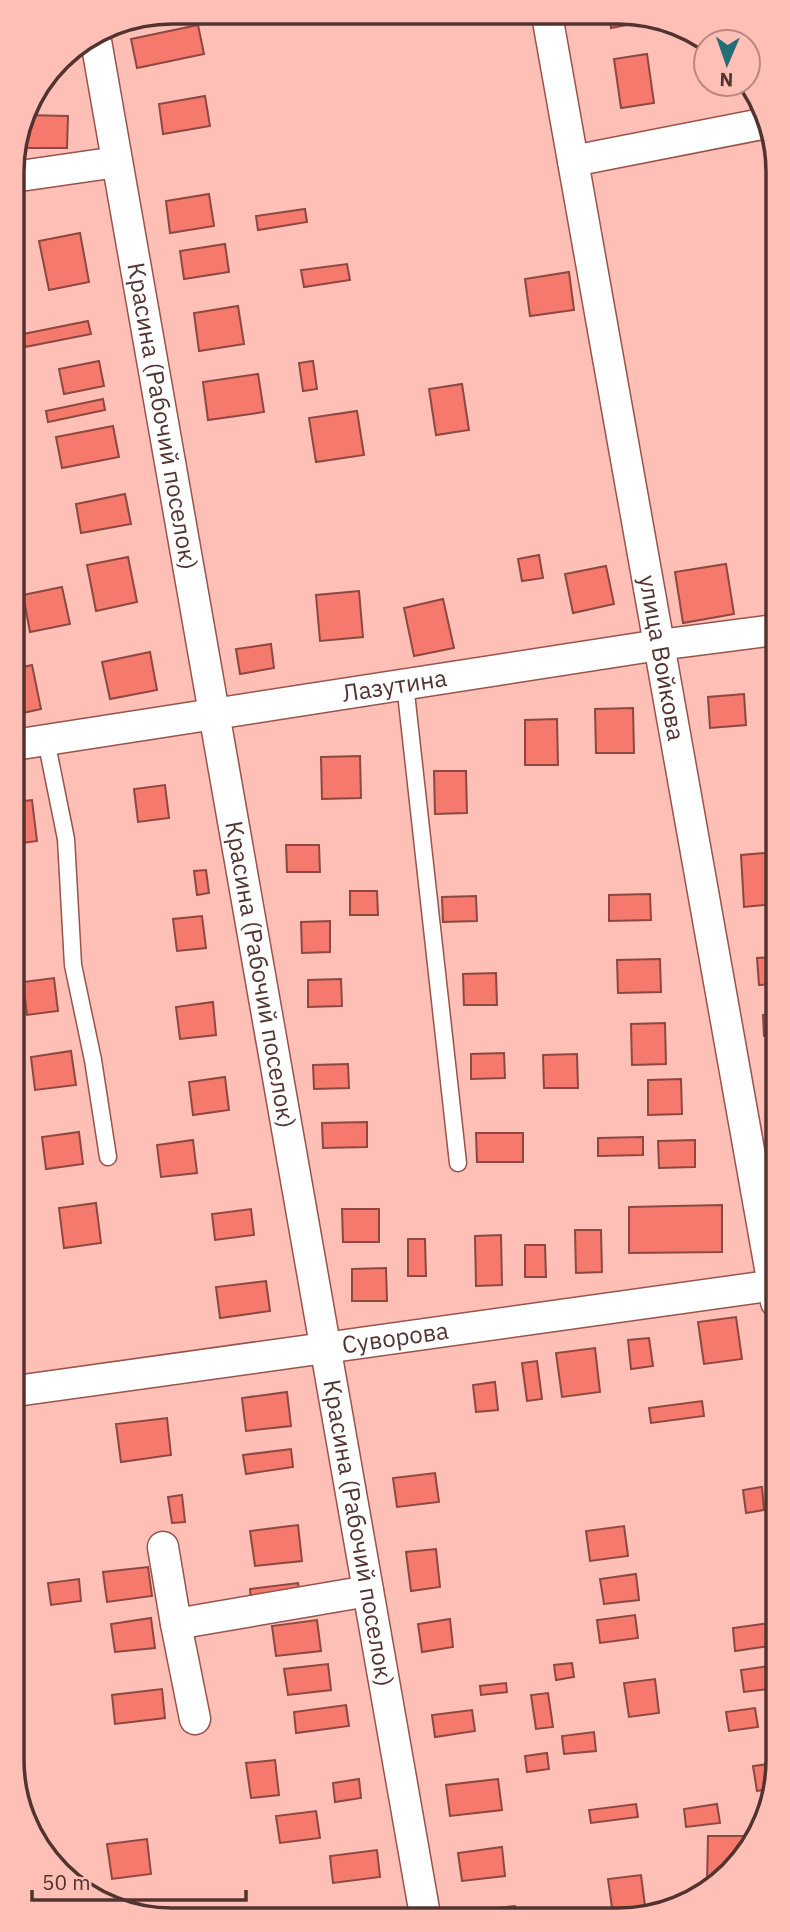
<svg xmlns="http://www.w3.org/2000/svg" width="790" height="1932" font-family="'IBM Plex Sans',sans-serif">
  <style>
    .building { fill: #f5796c; stroke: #8c4841; stroke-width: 2 }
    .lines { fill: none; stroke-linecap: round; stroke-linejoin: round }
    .lane-casing { stroke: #98534b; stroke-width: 19 }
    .street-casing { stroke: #98534b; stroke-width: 33 }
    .lane { stroke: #fff; stroke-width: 16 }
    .street { stroke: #fff; stroke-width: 30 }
    .labels { text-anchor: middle; stroke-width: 7; stroke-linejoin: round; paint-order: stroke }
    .street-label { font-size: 24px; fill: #533330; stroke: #febfb6 }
    .rim { fill: none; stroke: #533330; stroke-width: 3.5 }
  </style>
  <rect width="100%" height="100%" fill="#febfb6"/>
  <g class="building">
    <polygon points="609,15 649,15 651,20 611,28"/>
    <polygon points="198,25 204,54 137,68 131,39"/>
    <polygon points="647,54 654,103 621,108 614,59"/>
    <polygon points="205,96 210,126 163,134 159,104"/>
    <polygon points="25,115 68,116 67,148 21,148 22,128"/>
    <polygon points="209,194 214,226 170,233 166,201"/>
    <polygon points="305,209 307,222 258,230 256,216"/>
    <polygon points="80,233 89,282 49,290 39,241"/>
    <polygon points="225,244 229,272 184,279 180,251"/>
    <polygon points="347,264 350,280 304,287 301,270"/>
    <polygon points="569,272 574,310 530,316 525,279"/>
    <polygon points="238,306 244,344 199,351 194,313"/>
    <polygon points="88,321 91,334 25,347 23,334"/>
    <polygon points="99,361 104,386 64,394 59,369"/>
    <polygon points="313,361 317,389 303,391 299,363"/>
    <polygon points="258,374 264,412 208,420 203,382"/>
    <polygon points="462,384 469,430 436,435 429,389"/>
    <polygon points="103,399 105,410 48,422 46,411"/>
    <polygon points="357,411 364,455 316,462 309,418"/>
    <polygon points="113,426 119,457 62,468 56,437"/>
    <polygon points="125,494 131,524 81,533 76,504"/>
    <polygon points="539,555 543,578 522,581 518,559"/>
    <polygon points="128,557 137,602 96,611 87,565"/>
    <polygon points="726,564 734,614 683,623 675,572"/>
    <polygon points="606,566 614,604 573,613 565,574"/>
    <polygon points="62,587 70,624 30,632 23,595"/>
    <polygon points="359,591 363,637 320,641 316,595"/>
    <polygon points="443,599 454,648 414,656 404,608"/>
    <polygon points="271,644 274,668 240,674 236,649"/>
    <polygon points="150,652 157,690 110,699 102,662"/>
    <polygon points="32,665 41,709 14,715 14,669"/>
    <polygon points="744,694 746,725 710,728 708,697"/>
    <polygon points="633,708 634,753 596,753 595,709"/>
    <polygon points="557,719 558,765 525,765 525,720"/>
    <polygon points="360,756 361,798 322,799 321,757"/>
    <polygon points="434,771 466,771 467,813 435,814"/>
    <polygon points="165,785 169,818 138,822 134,789"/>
    <polygon points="32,800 37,841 15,844 15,802"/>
    <polygon points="286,845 319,845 320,872 287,872"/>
    <polygon points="775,852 775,904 744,907 741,855"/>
    <polygon points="206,870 209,893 197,895 194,871"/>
    <polygon points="350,891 377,891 378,915 350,915"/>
    <polygon points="650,894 651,920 609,921 609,895"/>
    <polygon points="476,896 477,921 443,922 442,897"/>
    <polygon points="202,916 206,948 177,951 173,919"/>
    <polygon points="330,921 330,952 302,953 301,922"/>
    <polygon points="775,957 775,984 759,985 757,958"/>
    <polygon points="660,959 661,992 618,993 617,960"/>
    <polygon points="496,973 497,1005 464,1005 463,974"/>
    <polygon points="54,978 58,1011 27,1015 23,982"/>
    <polygon points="341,979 342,1006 308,1007 308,980"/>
    <polygon points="213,1002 216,1035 180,1039 176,1007"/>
    <polygon points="775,1014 775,1035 764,1036 763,1015"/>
    <polygon points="665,1023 666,1064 632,1065 631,1024"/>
    <polygon points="71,1051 76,1085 35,1090 31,1057"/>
    <polygon points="504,1053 505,1078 471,1079 471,1054"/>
    <polygon points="577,1054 578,1088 544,1088 543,1055"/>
    <polygon points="348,1064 349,1088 314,1089 313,1065"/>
    <polygon points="225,1077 229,1110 193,1115 189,1082"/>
    <polygon points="681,1079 682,1114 648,1115 648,1080"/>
    <polygon points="367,1122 367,1147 323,1148 322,1123"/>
    <polygon points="79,1132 83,1164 46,1169 42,1137"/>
    <polygon points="476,1133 523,1133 523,1162 477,1162"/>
    <polygon points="643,1137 643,1155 598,1156 598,1138"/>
    <polygon points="193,1140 197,1173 161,1177 157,1145"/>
    <polygon points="695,1140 695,1167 659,1168 658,1141"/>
    <polygon points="96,1203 101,1243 64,1248 59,1208"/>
    <polygon points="722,1205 722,1252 629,1253 629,1207"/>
    <polygon points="251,1209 254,1235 215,1240 212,1214"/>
    <polygon points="342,1209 379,1209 379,1242 343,1242"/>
    <polygon points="575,1230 601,1230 602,1272 576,1273"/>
    <polygon points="501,1235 502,1285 476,1286 475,1236"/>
    <polygon points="408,1239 425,1239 426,1276 408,1276"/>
    <polygon points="525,1245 545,1245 546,1277 525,1277"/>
    <polygon points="386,1268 387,1301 352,1301 352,1269"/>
    <polygon points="266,1281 270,1311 220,1318 216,1287"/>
    <polygon points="736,1317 742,1359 704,1364 698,1322"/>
    <polygon points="649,1338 653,1366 631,1369 628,1340"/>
    <polygon points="595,1348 600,1392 562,1397 556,1353"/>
    <polygon points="537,1361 542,1399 527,1401 522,1363"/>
    <polygon points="495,1382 498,1410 476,1412 473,1385"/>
    <polygon points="287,1392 291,1426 246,1431 242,1398"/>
    <polygon points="702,1401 704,1416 651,1423 649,1408"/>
    <polygon points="167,1418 171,1455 121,1462 116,1424"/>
    <polygon points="291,1449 293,1467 246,1474 243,1455"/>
    <polygon points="435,1473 439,1502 397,1507 393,1478"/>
    <polygon points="762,1487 764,1510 746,1513 743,1490"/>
    <polygon points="182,1495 185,1522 172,1523 168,1497"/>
    <polygon points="19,1503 23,1539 17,1540 17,1504"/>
    <polygon points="298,1525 302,1561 255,1566 250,1531"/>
    <polygon points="624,1526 628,1556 590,1561 586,1531"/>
    <polygon points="436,1549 440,1587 411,1591 406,1552"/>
    <polygon points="148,1567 152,1596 107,1602 103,1572"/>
    <polygon points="636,1574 639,1600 604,1604 600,1579"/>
    <polygon points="79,1579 81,1601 51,1605 48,1583"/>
    <polygon points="298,1583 300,1596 251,1602 250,1589"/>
    <polygon points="635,1615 638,1638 600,1643 597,1620"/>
    <polygon points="151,1618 155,1648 115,1652 111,1624"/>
    <polygon points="450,1619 453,1647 422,1652 418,1624"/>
    <polygon points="317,1620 321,1651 276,1656 272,1626"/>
    <polygon points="777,1622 777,1645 735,1651 733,1628"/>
    <polygon points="572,1663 574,1677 556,1680 554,1665"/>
    <polygon points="328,1664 331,1690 288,1695 284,1669"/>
    <polygon points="777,1665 777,1688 744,1692 741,1670"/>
    <polygon points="655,1679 659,1713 629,1717 624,1683"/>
    <polygon points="506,1683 507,1692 481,1695 480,1686"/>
    <polygon points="162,1689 165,1718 115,1724 112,1695"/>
    <polygon points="548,1693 553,1727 536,1729 531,1695"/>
    <polygon points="346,1705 349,1726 296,1733 294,1712"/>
    <polygon points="755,1708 758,1727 729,1731 726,1712"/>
    <polygon points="472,1710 475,1731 435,1737 432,1715"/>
    <polygon points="594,1732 596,1751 564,1754 562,1736"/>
    <polygon points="547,1753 549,1769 527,1772 525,1756"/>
    <polygon points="275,1760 279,1795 251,1798 246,1763"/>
    <polygon points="777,1763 777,1769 769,1789 757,1791 753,1766"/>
    <polygon points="359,1779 361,1798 335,1802 333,1783"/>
    <polygon points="498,1779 502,1810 450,1816 446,1785"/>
    <polygon points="636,1804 638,1817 591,1823 589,1810"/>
    <polygon points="717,1804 720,1823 686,1827 684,1809"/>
    <polygon points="316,1811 320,1838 280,1843 276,1816"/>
    <polygon points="708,1836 750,1836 738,1865 707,1884"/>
    <polygon points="147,1839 151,1874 112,1879 107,1844"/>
    <polygon points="502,1847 505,1876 462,1881 458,1853"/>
    <polygon points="377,1850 380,1877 333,1883 330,1856"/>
    <polygon points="641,1875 646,1914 613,1915 608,1879"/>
    <polygon points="515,1906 516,1915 467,1915 467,1912"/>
  </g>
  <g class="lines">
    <defs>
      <g id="lane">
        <polyline points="405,684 458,1163"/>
        <polyline points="46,740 66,839 73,965 93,1060 108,1157"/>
      </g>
      <g id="street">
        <path id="s1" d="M547,15L776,1302"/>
        <path id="s2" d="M95,35L425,1915"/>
        <polyline points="573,161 767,123"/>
        <polyline points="13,177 117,162"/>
        <path id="s3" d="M14,745L659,645L774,630"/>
        <path id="s4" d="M16,1391L776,1285"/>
        <polyline points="163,1547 176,1624"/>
        <polyline points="195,1719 176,1624 368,1591"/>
      </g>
    </defs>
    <use href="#lane" class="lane-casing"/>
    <use href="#street" class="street-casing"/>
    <use href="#lane" class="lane"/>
    <use href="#street" class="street"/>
  </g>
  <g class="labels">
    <g class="street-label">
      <text dy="8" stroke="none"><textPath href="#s2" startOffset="387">Красина (Рабочий поселок)</textPath></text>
      <text dy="8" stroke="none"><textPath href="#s1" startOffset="653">улица Войкова</textPath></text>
      <text dy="8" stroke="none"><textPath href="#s3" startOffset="385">Лазутина</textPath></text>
      <text dy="8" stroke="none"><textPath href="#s2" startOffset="954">Красина (Рабочий поселок)</textPath></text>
      <text dy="8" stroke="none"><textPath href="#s4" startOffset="383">Суворова</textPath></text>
      <text dy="8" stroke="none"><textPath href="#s2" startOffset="1521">Красина (Рабочий поселок)</textPath></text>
    </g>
  </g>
  <path d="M0 0H790V1932H0ZM172 24H618A148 148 0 0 1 766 172V1760A148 148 0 0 1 618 1908H172A148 148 0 0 1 24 1760V172A148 148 0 0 1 172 24Z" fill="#febfb6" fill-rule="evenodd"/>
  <path class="rim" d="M172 24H618A148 148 0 0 1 766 172V1760A148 148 0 0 1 618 1908H172A148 148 0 0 1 24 1760V172A148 148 0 0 1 172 24Z"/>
  <g transform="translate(727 63) rotate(182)"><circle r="33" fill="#febfb6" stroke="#ba8780" stroke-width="2"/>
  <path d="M0-5L12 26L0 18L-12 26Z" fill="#256e78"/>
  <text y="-10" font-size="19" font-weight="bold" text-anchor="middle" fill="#533330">N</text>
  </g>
  <path d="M32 1890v10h214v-10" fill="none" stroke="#533330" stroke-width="3.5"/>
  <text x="42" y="1890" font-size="21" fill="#533330" stroke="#febfb6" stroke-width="5" paint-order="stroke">50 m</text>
</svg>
